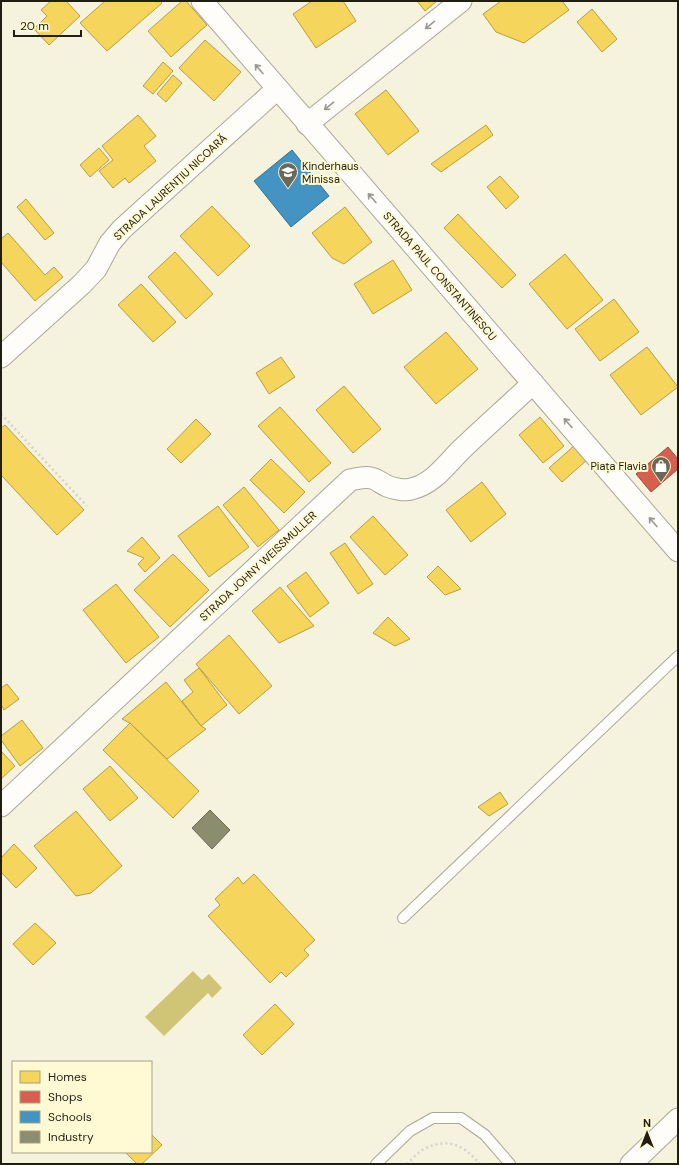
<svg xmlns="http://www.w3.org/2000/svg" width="679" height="1165" font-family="'DM Sans',sans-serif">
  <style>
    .water { fill: #d0c477 }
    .homes { fill: #f6d55c; stroke: #b69e45 }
    .shops { fill: #d6604d; stroke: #9f4c3b }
    .schools { fill: #4393c3; stroke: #38708d }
    .industry { fill: #8c8c6e; stroke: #6c6b52 }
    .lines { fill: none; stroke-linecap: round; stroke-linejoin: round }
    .lane-casing { stroke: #aba899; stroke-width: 12 }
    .street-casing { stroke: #aba899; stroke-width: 23 }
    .path { stroke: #d4d3cd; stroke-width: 2.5; stroke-dasharray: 2 3; stroke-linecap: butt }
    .lane { stroke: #fefdfa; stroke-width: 10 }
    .street { stroke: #fefdfa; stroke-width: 21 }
    .oneway { stroke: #9a9991 }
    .labels { text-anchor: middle; stroke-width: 4; stroke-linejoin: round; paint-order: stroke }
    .poi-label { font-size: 11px; fill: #201e10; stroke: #fff9d4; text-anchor: start }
    .street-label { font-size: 11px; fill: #201e10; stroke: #fff9d4 }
  </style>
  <rect width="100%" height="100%" fill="#f5f2de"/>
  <polygon class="water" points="193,971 202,980 209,974 222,988 212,998 208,993 164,1036 145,1017"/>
  <g class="homes">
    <polygon points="51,1 66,1 80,16 49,45 34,29 47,16 41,10"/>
    <polygon points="105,1 160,1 162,3 107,51 80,23"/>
    <polygon points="182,1 186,1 207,25 171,57 148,31"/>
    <polygon points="312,1 343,1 356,21 316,48 293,14"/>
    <polygon points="417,1 437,1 425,11"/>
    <polygon points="501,1 562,1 569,10 524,43 496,32 483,14"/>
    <polygon points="592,9 617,39 602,52 577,22"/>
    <polygon points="205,40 241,72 214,101 179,68"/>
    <polygon points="163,62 173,71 153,94 143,86"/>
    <polygon points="173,75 182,83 166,102 157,94"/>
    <polygon points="386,90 419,131 388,155 355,114"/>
    <polygon points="138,115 156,136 144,146 156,161 129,183 125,178 113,188 99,171 113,160 102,146"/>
    <polygon points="486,125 493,135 441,172 431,164"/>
    <polygon points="99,148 109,160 90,177 80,165"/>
    <polygon points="500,176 519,197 506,209 487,187"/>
    <polygon points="26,199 54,233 45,240 17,207"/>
    <polygon points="212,206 250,246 218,276 180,236"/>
    <polygon points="345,207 372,242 344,264 332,258 312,233"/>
    <polygon points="458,214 516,275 502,288 444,228"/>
    <polygon points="8,233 45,275 54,267 63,277 35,301 1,262 1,239"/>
    <polygon points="175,252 213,294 186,319 148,277"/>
    <polygon points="565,254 603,300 567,329 529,284"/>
    <polygon points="393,260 412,290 373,314 354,284"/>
    <polygon points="141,284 176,322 153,342 118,305"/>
    <polygon points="614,299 639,332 600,361 575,329"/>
    <polygon points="446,332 478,369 436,404 404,367"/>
    <polygon points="647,347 678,387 641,415 610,375"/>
    <polygon points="281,357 295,377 269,394 256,373"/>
    <polygon points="344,386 381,429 353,453 316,410"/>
    <polygon points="280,407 331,463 309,482 258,426"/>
    <polygon points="540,417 564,446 543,463 519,435"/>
    <polygon points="196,419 211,434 181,463 167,449"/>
    <polygon points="5,425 84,510 57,535 1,475 1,428"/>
    <polygon points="575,445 588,459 562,482 549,468"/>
    <polygon points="271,459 305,492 284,513 250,480"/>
    <polygon points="482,482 506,514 471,542 446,510"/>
    <polygon points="244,487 279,530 258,547 223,505"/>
    <polygon points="218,506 249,547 209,577 178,536"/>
    <polygon points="373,516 408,555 385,575 350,537"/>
    <polygon points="142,537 160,558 145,572 138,564 144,558 127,551"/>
    <polygon points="345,543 373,584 358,594 330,553"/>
    <polygon points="173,554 209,590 170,627 134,590"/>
    <polygon points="438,566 461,589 445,595 427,577"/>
    <polygon points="306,572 329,603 310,617 287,586"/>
    <polygon points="116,584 159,637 126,663 83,610"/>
    <polygon points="280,587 314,626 279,643 252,611"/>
    <polygon points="388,617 410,639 395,646 373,633"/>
    <polygon points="229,635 272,686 239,714 196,664"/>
    <polygon points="199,668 227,705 201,726 182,701 193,692 184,680"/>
    <polygon points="166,682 201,726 206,729 167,759 130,723 122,719"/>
    <polygon points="7,684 19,699 4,710 1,704 1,688"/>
    <polygon points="22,720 43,748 20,766 1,740 1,736"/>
    <polygon points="130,723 199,791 173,818 103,750"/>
    <polygon points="1,751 15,766 1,779"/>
    <polygon points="110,766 138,798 110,821 83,789"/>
    <polygon points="500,792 508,804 489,816 478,807"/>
    <polygon points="76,811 122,866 91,893 76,896 34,846"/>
    <polygon points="14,844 37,868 16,888 1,872 1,858"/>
    <polygon points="254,874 315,940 304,950 309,955 286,977 281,972 270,983 208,916 220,905 215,899 238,877 243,884"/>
    <polygon points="35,923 56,943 33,965 13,944"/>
    <polygon points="275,1004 294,1024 262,1055 243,1035"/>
    <polygon points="151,1134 162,1145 142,1164 137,1164 125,1152 151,1152"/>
  </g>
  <polygon class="shops" points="668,447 678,459 678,469 651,492 636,474"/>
  <polygon class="schools" points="292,150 329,196 291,227 254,181"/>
  <polygon class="industry" points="210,810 230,830 212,849 192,828"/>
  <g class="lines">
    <defs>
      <g id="lane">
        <polyline points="403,918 678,656"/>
        <polyline points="376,1164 410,1131 433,1118 461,1118 485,1135 510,1164"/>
      </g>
      <g id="street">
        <polyline points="202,1 678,551"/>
        <polyline points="307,124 461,1"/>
        <polyline points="1,357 82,284 96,269 110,243 122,229 277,89"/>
        <path d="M1,806L350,480C357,479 364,476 371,478C377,479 382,484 387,486C394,489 405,491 411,489C434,484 447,463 463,448C486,426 510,405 533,383"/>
        <polyline points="631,1164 678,1119"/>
      </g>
    </defs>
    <use href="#lane" class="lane-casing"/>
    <use href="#street" class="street-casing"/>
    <g class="path">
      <polyline points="1,414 87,506"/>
      <path d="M407,1164C412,1159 418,1152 424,1149C449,1137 463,1145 480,1164"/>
    </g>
    <use href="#lane" class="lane"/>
    <use href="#street" class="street"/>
  </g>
  <defs><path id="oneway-shaft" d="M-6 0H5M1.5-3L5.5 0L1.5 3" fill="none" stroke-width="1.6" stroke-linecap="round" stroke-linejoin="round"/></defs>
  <g class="oneway">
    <use href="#oneway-shaft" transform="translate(430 25) rotate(141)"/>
    <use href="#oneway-shaft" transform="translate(259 69) rotate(-131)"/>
    <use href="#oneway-shaft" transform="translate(329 106) rotate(141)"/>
    <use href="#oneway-shaft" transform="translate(372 198) rotate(-131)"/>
    <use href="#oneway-shaft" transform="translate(568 423) rotate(-131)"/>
    <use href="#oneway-shaft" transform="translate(653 522) rotate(-131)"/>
  </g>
  <defs>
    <symbol id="school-pin" viewBox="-11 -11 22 30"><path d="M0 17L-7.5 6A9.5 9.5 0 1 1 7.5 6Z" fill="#6b6858" stroke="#fff9d4"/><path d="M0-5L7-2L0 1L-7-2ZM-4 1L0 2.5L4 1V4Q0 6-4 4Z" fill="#fff"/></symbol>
    <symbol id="shop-pin" viewBox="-11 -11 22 30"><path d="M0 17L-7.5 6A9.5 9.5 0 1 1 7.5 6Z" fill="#6b6858" stroke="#fff9d4"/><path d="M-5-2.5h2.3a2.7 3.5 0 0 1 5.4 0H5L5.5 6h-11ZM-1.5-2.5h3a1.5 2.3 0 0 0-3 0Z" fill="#fff"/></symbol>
  </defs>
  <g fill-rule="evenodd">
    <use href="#school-pin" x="277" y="161" width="22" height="30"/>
    <use href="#shop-pin" x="650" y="455" width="22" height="30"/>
  </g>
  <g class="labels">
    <g class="poi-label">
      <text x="302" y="170">Kinderhaus<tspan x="302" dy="13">Minissa</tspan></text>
      <text x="647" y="470" text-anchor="end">Piața Flavia</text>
    </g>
    <g class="street-label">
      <text transform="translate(170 187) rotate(-43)" y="4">STRADA LAURENȚIU NICOARĂ</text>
      <text transform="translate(440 276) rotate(49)" y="4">STRADA PAUL CONSTANTINESCU</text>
      <text transform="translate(258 566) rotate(-43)" y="4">STRADA JOHNY WEISSMULLER</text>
    </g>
  </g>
  <rect width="679" height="1165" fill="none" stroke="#201e10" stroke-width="4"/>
  <rect x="12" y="1061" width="140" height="92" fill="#fff9d4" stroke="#a6a186"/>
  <rect x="20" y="1071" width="20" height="12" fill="#f6d55c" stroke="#a6a186"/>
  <text x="48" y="1081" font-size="12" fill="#201e10">Homes</text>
  <rect x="20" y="1091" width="20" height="12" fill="#d6604d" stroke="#a6a186"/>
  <text x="48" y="1101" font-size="12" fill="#201e10">Shops</text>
  <rect x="20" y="1111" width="20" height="12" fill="#4393c3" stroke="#a6a186"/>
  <text x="48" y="1121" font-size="12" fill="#201e10">Schools</text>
  <rect x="20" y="1131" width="20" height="12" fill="#8c8c6e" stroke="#a6a186"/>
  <text x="48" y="1141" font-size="12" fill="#201e10">Industry</text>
  <g transform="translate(647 1133)" stroke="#fff9d4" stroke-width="3" paint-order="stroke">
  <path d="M0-3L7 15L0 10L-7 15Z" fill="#201e10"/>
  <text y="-6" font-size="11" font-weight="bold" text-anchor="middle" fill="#201e10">N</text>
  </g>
  <path d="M14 30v6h67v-6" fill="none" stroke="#201e10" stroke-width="2"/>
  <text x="20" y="30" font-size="12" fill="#201e10" stroke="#fff9d4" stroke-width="3" paint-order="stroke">20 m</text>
</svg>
